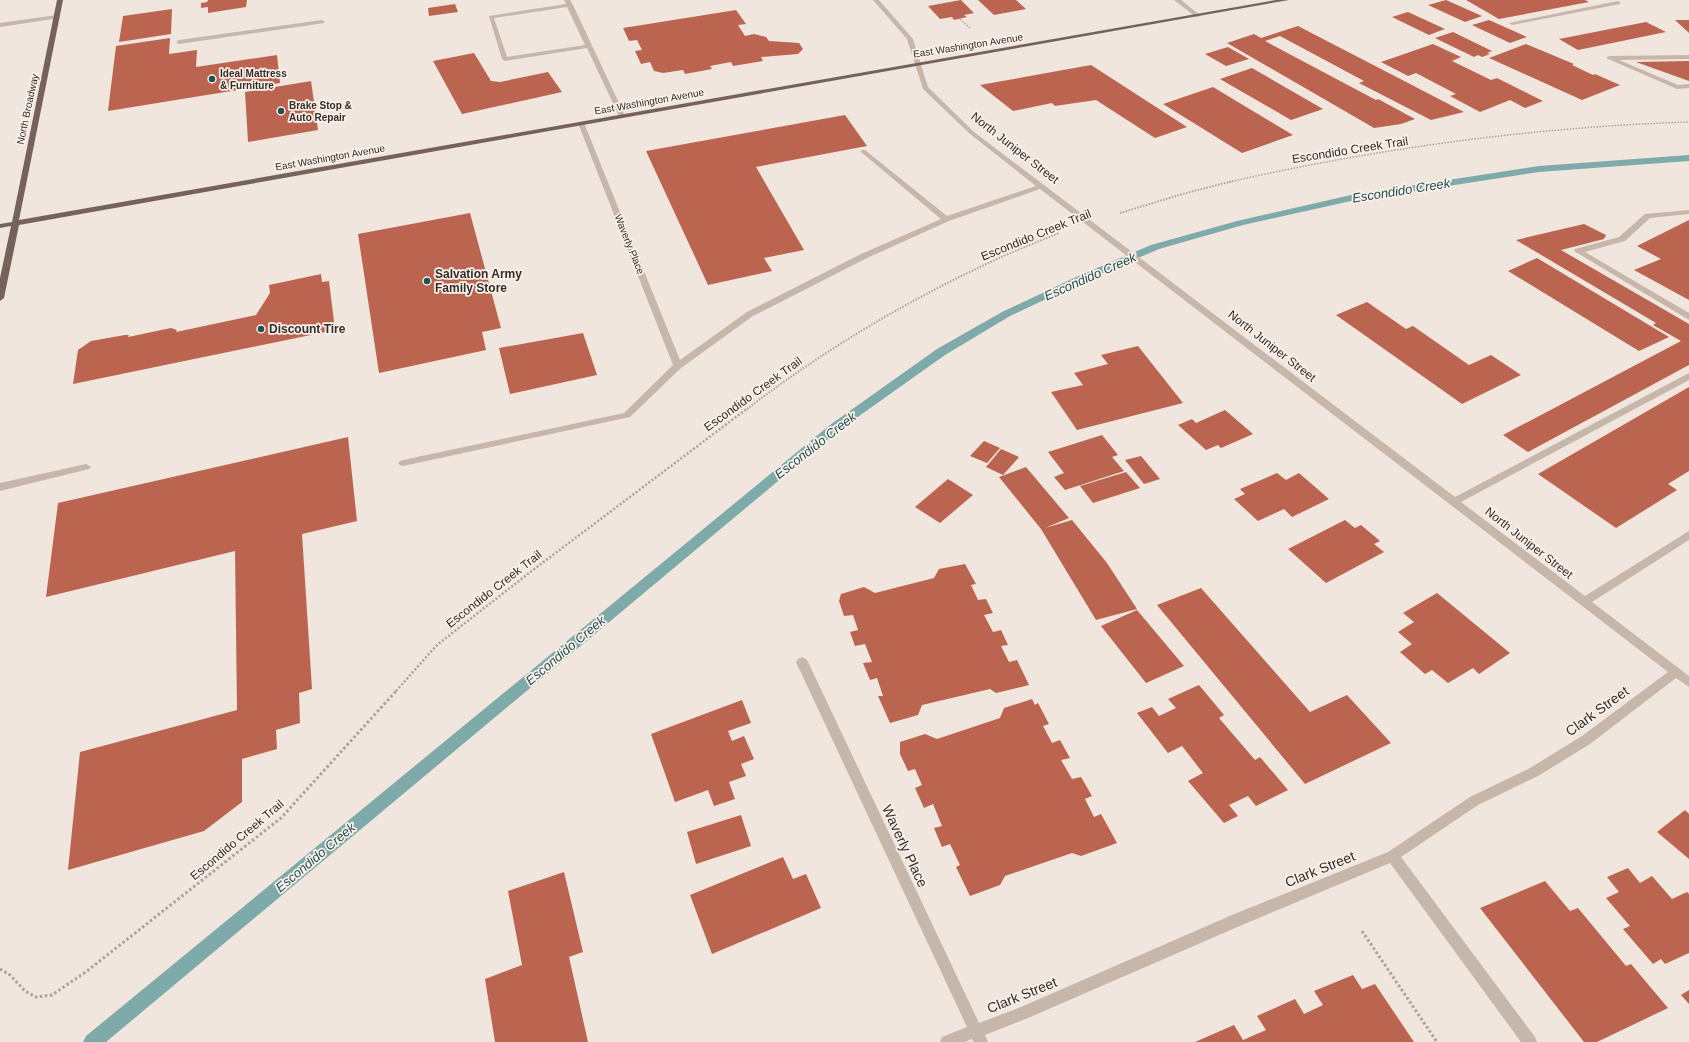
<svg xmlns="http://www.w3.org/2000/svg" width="1689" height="1042" font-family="Helvetica,sans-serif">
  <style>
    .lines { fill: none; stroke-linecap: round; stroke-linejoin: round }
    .stream { fill: #7eaaaa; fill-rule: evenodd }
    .building { fill: #bb6550 }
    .path-far3 { stroke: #b2a094; stroke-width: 1.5; stroke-dasharray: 1.5 1.5; stroke-linecap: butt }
    .path-far2 { stroke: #b2a094; stroke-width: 2; stroke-dasharray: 1.5 1.5; stroke-linecap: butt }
    .path-far1 { stroke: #b2a094; stroke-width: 2.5; stroke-dasharray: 2 2; stroke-linecap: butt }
    .path { stroke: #b2a094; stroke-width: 3; stroke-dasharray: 2.5 2.5; stroke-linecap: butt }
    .minor { fill: #c7b6aa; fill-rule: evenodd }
    .major { fill: #75635b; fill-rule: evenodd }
    .poi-dot { fill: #225152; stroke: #f8f0e9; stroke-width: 1.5 }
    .labels { text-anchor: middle; stroke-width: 3.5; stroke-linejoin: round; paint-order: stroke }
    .far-street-label { font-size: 10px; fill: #352c29; stroke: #f8f0e9 }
    .far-poi-label { font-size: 10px; font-weight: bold; fill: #352c29; stroke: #f8f0e9; text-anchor: start }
    .street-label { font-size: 12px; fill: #352c29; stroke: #f8f0e9 }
    .poi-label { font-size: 12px; font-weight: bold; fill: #352c29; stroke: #f8f0e9; text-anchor: start }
    .water-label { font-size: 13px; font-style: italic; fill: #225152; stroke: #f8f0e9 }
    .near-street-label { font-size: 14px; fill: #352c29; stroke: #f8f0e9 }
  </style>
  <rect width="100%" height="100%" fill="#f0e6dd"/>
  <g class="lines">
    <polygon class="stream" points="1689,155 1689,161 1539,172 1351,201 1243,225 1159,249 1082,282 1010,316 945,355 838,431 106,1042 83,1042 86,1036 830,425 937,349 1002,312 1074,278 1151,245 1237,221 1351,195 1539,166"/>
  </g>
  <g class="building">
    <polygon points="208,0 247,0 246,7 208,13 208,7 201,8 201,3 207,2"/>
    <polygon points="961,0 974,13 964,15 967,17 954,20 952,17 940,19 928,6"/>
    <polygon points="978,0 1016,0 1026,9 994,15"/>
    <polygon points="1446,0 1482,16 1465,22 1428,5"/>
    <polygon points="1466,0 1585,0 1589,2 1499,19"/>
    <polygon points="455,4 458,12 429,16 428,8"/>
    <polygon points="172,9 171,34 119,42 123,16"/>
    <polygon points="736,10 746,24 738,25 745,36 754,34 766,37 769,41 799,43 803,49 798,54 761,57 763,61 733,66 731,62 710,66 712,69 685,74 683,70 663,73 654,71 650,62 641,64 635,51 642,50 637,40 629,41 623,28"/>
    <polygon points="1408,12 1445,29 1429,35 1392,17"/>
    <polygon points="1489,20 1527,37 1510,43 1472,25"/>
    <polygon points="1675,20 1689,20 1689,33"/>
    <polygon points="1646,22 1666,32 1578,50 1559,39"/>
    <polygon points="1298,26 1464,112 1431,120 1359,83 1364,81 1280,36 1265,41 1376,100 1378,99 1415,119 1401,124 1374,128 1227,43 1254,34 1261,38"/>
    <polygon points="1453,32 1492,51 1487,53 1490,54 1482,57 1478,55 1474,57 1435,38"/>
    <polygon points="170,38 169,54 197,50 196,67 277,55 280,83 108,111 116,46"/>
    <polygon points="1433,44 1461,57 1452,61 1491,80 1497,78 1543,101 1525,108 1510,100 1480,112 1450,96 1456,94 1416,73 1408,76 1381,62"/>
    <polygon points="1526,44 1574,64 1572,65 1593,75 1595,74 1620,85 1582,100 1489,58"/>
    <polygon points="1228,47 1249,59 1226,66 1205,54"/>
    <polygon points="474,53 491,81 500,82 548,72 562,92 462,114 433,61"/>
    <polygon points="1689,61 1689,81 1636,62"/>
    <polygon points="1091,65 1187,127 1155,138 1096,100 1055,106 1052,103 1013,111 980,85"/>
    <polygon points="1252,68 1323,109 1291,120 1220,79"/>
    <polygon points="311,81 318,130 248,142 245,92"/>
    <polygon points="1213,87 1293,135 1242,153 1163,104"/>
    <polygon points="845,115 867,146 756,167 804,250 764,258 772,271 708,285 646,151"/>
    <polygon points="470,213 501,328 482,332 486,350 379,373 358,234"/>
    <polygon points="1689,220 1689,300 1634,270 1661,259 1637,246"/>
    <polygon points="1584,224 1606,235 1604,239 1561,250 1689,324 1689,365 1528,452 1503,435 1681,341 1653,325 1656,323 1516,240"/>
    <polygon points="1537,258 1669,337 1639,351 1508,271"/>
    <polygon points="321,274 322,282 329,281 335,330 73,384 78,350 91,341 125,335 129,335 128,337 171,328 177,330 176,332 256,315 270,293 269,285"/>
    <polygon points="1367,302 1406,329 1413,326 1469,365 1491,355 1521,375 1462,404 1336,315"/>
    <polygon points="583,333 597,375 510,394 499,348"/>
    <polygon points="1138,346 1183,403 1077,430 1051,392 1083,385 1074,373 1108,364 1101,355"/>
    <polygon points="1689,387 1689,471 1668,484 1677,490 1616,528 1538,474"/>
    <polygon points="1225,410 1253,434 1221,448 1218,445 1206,450 1178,425 1192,419 1196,423"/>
    <polygon points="1102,435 1118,455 1112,457 1124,471 1065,490 1054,477 1064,473 1048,452"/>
    <polygon points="348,437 357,521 302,534 312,689 299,693 300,723 276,730 277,749 242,759 242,802 204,831 68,870 80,752 237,710 235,551 46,597 58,503"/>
    <polygon points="984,441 1000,448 987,463 970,456"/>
    <polygon points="1001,449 1019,457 1003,475 986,467"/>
    <polygon points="1141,456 1160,479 1144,484 1125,460"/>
    <polygon points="1026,467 1069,518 1045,528 1072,520 1107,563 1137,609 1096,620 1041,529 999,477"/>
    <polygon points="1126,472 1140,488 1093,503 1080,486"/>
    <polygon points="1277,473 1286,480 1299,473 1329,499 1292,517 1284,509 1258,521 1234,499 1245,494 1240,489"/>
    <polygon points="948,479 973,495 940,523 915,507"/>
    <polygon points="1345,520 1355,528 1361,525 1380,541 1374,544 1384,552 1326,583 1288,549"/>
    <polygon points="965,564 976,584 971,585 978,600 986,599 993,613 984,615 993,632 1001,630 1008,645 1001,646 1009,662 1017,660 1029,685 996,693 990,689 922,705 918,715 890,723 878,696 883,696 877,678 870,680 863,663 872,662 865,644 855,646 850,632 858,630 853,615 844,616 839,601 841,594 864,587 875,593 934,578 939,569"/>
    <polygon points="1201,588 1310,712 1347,695 1391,743 1305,784 1157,605"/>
    <polygon points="1437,593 1510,653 1479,674 1473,668 1448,683 1432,670 1425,674 1400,652 1412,644 1398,632 1414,622 1403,613"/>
    <polygon points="1137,610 1184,666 1146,683 1101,626"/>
    <polygon points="1199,685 1224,715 1219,718 1255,760 1260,757 1288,790 1256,806 1248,796 1229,805 1238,816 1224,823 1188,781 1203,773 1182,746 1168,753 1137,713 1152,707 1159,716 1176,708 1168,699"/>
    <polygon points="1032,699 1035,705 1038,703 1049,724 1043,726 1052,743 1060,740 1070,758 1061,760 1072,779 1081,777 1092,796 1085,799 1094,817 1101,814 1117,843 1081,856 1072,853 1005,876 1000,885 970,896 956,867 960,865 950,844 942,847 934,828 942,826 933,804 924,808 915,788 922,785 915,769 908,771 900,754 900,742 925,734 937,739 1000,718 1004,708"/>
    <polygon points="742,700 751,723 728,731 732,741 744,736 754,759 741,764 746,776 729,782 735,799 714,806 708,790 675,802 651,734"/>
    <polygon points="1685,810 1689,814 1689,859 1657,832"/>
    <polygon points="741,815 751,846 696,864 687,832"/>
    <polygon points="783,857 793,879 806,874 821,908 712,954 690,895"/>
    <polygon points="1628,868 1640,883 1652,876 1672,899 1687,892 1689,894 1689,953 1665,964 1661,959 1653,964 1623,929 1630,926 1606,898 1619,892 1607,877"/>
    <polygon points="564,872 583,952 569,957 588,1042 495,1042 485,979 522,965 508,891"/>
    <polygon points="1545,881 1570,911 1578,908 1626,966 1631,964 1668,1008 1597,1042 1584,1042 1480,908"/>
    <polygon points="1353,975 1362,989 1375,984 1414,1042 1195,1042 1234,1025 1243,1040 1266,1030 1257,1016 1295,999 1304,1014 1323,1005 1314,991"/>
    <polygon points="1689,990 1689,1004 1681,995"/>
  </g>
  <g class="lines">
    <g class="path-far3">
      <polyline points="960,19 970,28"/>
      <path d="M1229,182C1379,148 1535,127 1689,122"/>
    </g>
    <g class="path-far2">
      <polyline points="1120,213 1186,193 1233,181"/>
      <path d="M747,409C819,354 896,307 978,268C1004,255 1032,244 1059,233"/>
    </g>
    <polyline class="path-far1" points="396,691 437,645 533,570 748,408"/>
    <g class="path">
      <polyline points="1362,931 1437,1042"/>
      <polyline points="0,969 10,975 25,991 36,997 52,995 87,971 281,818 397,690"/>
    </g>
    <g class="minor">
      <path d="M564,0H570L573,5L625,116L624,117L619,116L587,48L505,61L502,59L489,16L566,4ZM567,7L585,45L507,57L494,18Z"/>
      <polygon points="873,0 879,0 913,39 928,87 974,132 1455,497 1689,373 1689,380 1461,502 1585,596 1689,531 1689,540 1592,602 1689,676 1689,687 1676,678 1590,744 1538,776 1478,805 1401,857 1535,1037 1537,1042 1521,1042 1390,863 1242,925 1028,1018 985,1035 988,1042 974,1042 972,1039 965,1042 940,1042 942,1037 967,1027 796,662 798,659 802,657 806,659 808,662 979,1023 1021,1007 1232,915 1388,852 1470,797 1530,768 1582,736 1668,672 1040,189 949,221 867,258 753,316 681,368 630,417 403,466 400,465 398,463 400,461 403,460 624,413 673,365 578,123 579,122 584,123 680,360 747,312 861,254 941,219 861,152 861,150 865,150 947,216 1036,186 970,134 923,89 907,39"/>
      <polygon points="1174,0 1181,0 1201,16 1196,17"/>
      <polygon points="1618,1 1620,2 1620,4 1512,25 1509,23"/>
      <polygon points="57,15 60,17 59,18 0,27 0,23"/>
      <polygon points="322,20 325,22 324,23 179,44 176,42 179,40"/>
      <polygon points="1689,55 1689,59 1619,60 1678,85 1689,84 1689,88 1677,89 1606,58 1609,56"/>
      <polygon points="1689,210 1689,214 1650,218 1625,241 1585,252 1689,313 1689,320 1574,251 1575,249 1619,237 1645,214"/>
      <polygon points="86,464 91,467 89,469 0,491 0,483"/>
    </g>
    <polygon class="major" points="57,0 63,0 19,220 1276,0 1289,0 19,225 4,298 0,301 0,278 11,226 0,228 0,224 12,222"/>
  </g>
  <g class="poi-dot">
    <circle cx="212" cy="79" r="4"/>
    <circle cx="281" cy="111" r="4"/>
    <circle cx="427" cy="281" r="4"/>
    <circle cx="261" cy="329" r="4"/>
  </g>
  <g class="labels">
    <g class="far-street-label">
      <text transform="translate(968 45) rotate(-9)" y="4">East Washington Avenue</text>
      <text transform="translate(649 101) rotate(-10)" y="4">East Washington Avenue</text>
      <text transform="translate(27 109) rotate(-78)" y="4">North Broadway</text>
      <text transform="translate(330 157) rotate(-10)" y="4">East Washington Avenue</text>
      <text transform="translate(630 244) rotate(68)" y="4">Waverly Place</text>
    </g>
    <g class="far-poi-label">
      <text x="220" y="77">Ideal Mattress<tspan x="220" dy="12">&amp; Furniture</tspan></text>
      <text x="289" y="109">Brake Stop &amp;<tspan x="289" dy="12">Auto Repair</tspan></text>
    </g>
    <g class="street-label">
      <text transform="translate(1015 148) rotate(38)" y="4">North Juniper Street</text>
      <text transform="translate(1350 150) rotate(-9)" y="4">Escondido Creek Trail</text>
      <text transform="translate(1036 235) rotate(-22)" y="4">Escondido Creek Trail</text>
      <text transform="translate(1272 346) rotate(38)" y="4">North Juniper Street</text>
      <text transform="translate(753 394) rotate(-36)" y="4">Escondido Creek Trail</text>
      <text transform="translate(1529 543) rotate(38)" y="4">North Juniper Street</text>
      <text transform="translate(494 589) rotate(-38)" y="4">Escondido Creek Trail</text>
      <text transform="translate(237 840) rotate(-40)" y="4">Escondido Creek Trail</text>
    </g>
    <g class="poi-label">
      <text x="435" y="278">Salvation Army<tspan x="435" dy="14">Family Store</tspan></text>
      <text x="269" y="333">Discount Tire</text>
    </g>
    <g class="water-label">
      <text transform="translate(1401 190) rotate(-9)" y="5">Escondido Creek</text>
      <text transform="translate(1090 276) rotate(-24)" y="5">Escondido Creek</text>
      <text transform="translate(815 445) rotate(-38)" y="5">Escondido Creek</text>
      <text transform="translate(565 650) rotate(-40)" y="5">Escondido Creek</text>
      <text transform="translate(315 857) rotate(-40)" y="5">Escondido Creek</text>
    </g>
    <g class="near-street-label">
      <text transform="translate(1597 711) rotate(-36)" y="5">Clark Street</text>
      <text transform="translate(905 846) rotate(65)" y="5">Waverly Place</text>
      <text transform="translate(1320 869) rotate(-22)" y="5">Clark Street</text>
      <text transform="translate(1022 995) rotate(-22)" y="5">Clark Street</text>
    </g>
  </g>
</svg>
